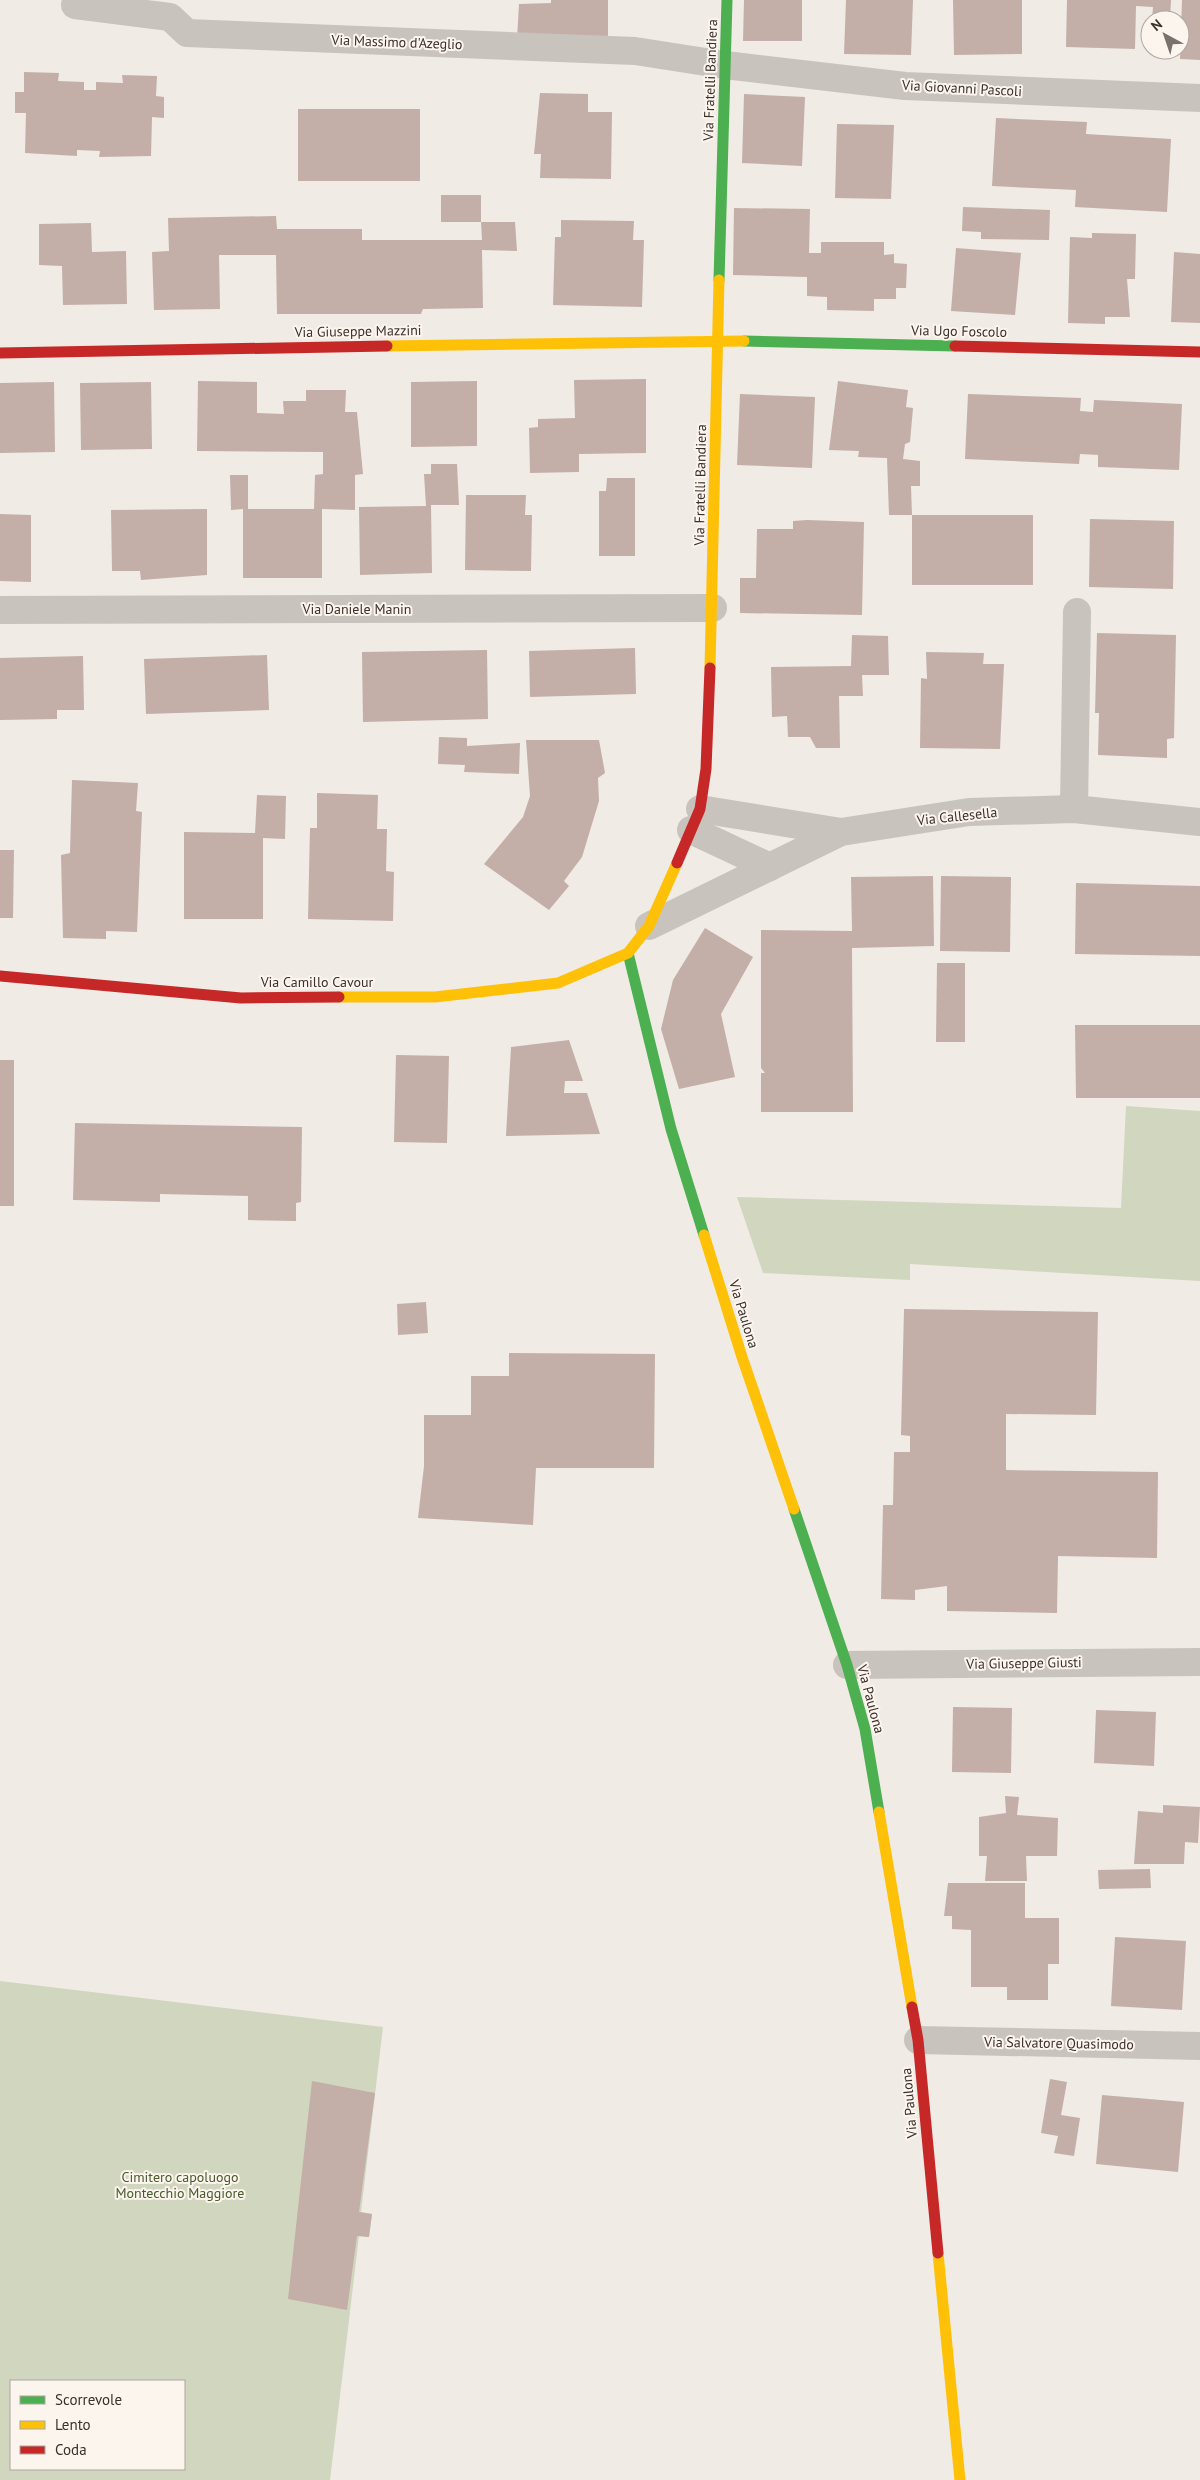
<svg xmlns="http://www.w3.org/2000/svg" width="1200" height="2480" font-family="'PT Sans',sans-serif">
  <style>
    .green { fill: #d1d6bf; fill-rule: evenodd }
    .building { fill: #c3afa7 }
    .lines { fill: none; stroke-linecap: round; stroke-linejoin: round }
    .street { stroke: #c9c3be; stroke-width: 28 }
    .fast { stroke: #4caf50; stroke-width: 11 }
    .slow { stroke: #ffc107; stroke-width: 11 }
    .jam { stroke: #c62828; stroke-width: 11 }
    .labels { text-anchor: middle; stroke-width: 4; stroke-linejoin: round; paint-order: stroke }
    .street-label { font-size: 14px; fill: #3b302b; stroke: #fbf5ee }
    .park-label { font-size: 14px; fill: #4a5a2e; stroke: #fbf5ee }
  </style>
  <rect width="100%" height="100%" fill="#f0ebe5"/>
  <g class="green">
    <polygon points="1126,1106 1200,1111 1200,1281 910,1264 910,1280 763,1273 737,1197 1121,1208"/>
    <path d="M0,1981L383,2027L361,2212L372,2214L369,2237L359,2236L330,2480H0ZM11,2381H184V2469H11Z"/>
  </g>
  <g class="building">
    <polygon points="551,0 608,0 608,48 517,39 519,4 551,3"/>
    <polygon points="744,0 802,0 802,41 743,41"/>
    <polygon points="846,0 913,0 911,55 844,54"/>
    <polygon points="953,0 1022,0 1022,54 954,55"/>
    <polygon points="1067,0 1171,0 1170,20 1152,20 1153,7 1136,6 1135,49 1066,47"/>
    <polygon points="1182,0 1200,0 1200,60 1180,59"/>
    <polygon points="24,72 59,73 58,81 84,82 84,90 96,90 96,82 123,83 122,75 157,76 156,96 164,97 164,118 152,117 151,156 99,157 100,151 77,150 77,156 25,153 26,113 15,113 15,92 24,92"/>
    <polygon points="540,93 588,94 588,112 612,112 611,179 540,178 541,154 534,154"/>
    <polygon points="744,94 805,97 802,166 742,163"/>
    <rect x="298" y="109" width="122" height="72"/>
    <polygon points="996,118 1087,122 1086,134 1171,139 1167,212 1075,207 1076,190 992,186"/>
    <polygon points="837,124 894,125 891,199 835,198"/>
    <polygon points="441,195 481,195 481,222 515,222 517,251 482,250 483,308 423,309 421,314 277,314 276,255 219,255 220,309 154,310 152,252 169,251 168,218 276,216 277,229 362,229 362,240 482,240 481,222 441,222"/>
    <polygon points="963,207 1050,210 1049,240 981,239 981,232 962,231"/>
    <polygon points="734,208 810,209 809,253 821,253 821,242 884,242 884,255 894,254 894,263 907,264 906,288 896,288 896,299 874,299 874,311 827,310 827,297 807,296 807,277 733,275"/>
    <polygon points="561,220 634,221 633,240 644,240 642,307 553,305 555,237 561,237"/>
    <polygon points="91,223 92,252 126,251 127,304 63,305 62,266 39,265 39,224"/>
    <polygon points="1092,233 1136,234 1135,279 1127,279 1130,317 1105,317 1105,324 1068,323 1070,237 1092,238"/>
    <polygon points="956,248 1021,253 1015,315 951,311"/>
    <polygon points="1174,252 1200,254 1200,323 1171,322"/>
    <polygon points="646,379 646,453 579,454 579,472 530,473 529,428 538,427 538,419 575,418 574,380"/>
    <polygon points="198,381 257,382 257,413 284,414 283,401 306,401 306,390 346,390 345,412 357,412 363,474 355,475 355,510 322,509 322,578 243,578 243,509 231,510 230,475 248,475 248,509 314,509 315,475 323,474 323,452 197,451"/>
    <polygon points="477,381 477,446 411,447 411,382"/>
    <polygon points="838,381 908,390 906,407 913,408 910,442 905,444 903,459 920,461 920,486 911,486 912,515 1033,515 1033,585 912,585 912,515 889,515 887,458 858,457 859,451 829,450"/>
    <polygon points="54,382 55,452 0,453 0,383"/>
    <polygon points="151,382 152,449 81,450 80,383"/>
    <polygon points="740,394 815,397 812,468 737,465"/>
    <polygon points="968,394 1081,398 1080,411 1093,412 1094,400 1182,404 1179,470 1098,467 1098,455 1080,454 1079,464 965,459"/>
    <polygon points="431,464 457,464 459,505 431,505 432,573 360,575 359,507 426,506 424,474 431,474"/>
    <polygon points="607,478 635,478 635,556 599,556 599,491 606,491"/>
    <polygon points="466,495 526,495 525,515 532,515 531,571 465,570"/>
    <polygon points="207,509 207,575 141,580 140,571 112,571 111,510"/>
    <polygon points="0,514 31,515 31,582 0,581"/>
    <polygon points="1090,519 1174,521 1173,589 1089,587"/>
    <polygon points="807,520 864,522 862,615 740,613 740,578 756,578 757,529 793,529 793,521"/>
    <polygon points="1097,633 1176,635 1174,738 1167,739 1167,758 1098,755 1099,713 1095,713"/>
    <polygon points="852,635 888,636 889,675 862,675 863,696 839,696 840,748 816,748 810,737 788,737 787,716 772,717 771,667 851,666"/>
    <polygon points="635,648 636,694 530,697 529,651"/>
    <polygon points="487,650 488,719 363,722 362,652"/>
    <polygon points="926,652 984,653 983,664 1004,664 1000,749 920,748 921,678 927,679"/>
    <polygon points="267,655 269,710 146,714 144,659"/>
    <polygon points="83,656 84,710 57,710 57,719 0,720 0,658"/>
    <polygon points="439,737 467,738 467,746 520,743 519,774 464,772 465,765 438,764"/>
    <polygon points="526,740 599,740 605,773 598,778 599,801 582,857 564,881 569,886 549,910 484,864 523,817 530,796"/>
    <polygon points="72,780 138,783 136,811 142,812 137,932 106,931 106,939 63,938 61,855 70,853"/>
    <polygon points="317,793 378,795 377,829 387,829 386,871 394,872 393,921 308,919 310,828 317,828"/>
    <polygon points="257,795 286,796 285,839 263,838 263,919 184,919 184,832 255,833"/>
    <polygon points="0,850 14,850 13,918 0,918"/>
    <polygon points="933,876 934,946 852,948 853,1112 761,1112 761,1073 765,1073 761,1068 761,930 852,931 851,877"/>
    <polygon points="941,876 1011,877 1010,952 940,951"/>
    <polygon points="1076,883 1200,886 1200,956 1075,954"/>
    <polygon points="705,928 753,957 721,1014 735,1077 679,1089 661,1029 673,980"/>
    <polygon points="937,963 965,963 965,1042 936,1042"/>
    <polygon points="1075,1025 1200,1025 1200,1098 1076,1098"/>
    <polygon points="569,1040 583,1081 565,1081 564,1093 587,1093 600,1134 506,1136 511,1047"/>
    <polygon points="396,1055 449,1056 447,1143 394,1142"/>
    <rect x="0" y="1060" width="14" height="146"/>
    <polygon points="75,1123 302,1127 301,1202 296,1203 296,1221 248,1220 248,1196 160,1194 160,1202 73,1200"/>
    <polygon points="426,1302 428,1333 398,1335 397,1304"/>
    <polygon points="904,1309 1098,1312 1096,1415 1006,1414 1006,1470 1158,1472 1157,1558 1058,1556 1057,1613 947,1611 947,1586 915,1590 915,1600 881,1599 883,1505 893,1505 894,1452 910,1452 910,1436 901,1435"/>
    <polygon points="509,1353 655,1354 654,1468 536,1468 533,1525 418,1518 424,1466 424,1415 471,1415 471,1376 509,1376"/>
    <polygon points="953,1707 1012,1708 1011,1773 952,1772"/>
    <polygon points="1096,1710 1156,1712 1154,1766 1094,1763"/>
    <polygon points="1005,1796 1019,1797 1017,1815 1058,1818 1057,1856 1026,1856 1027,1881 985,1881 987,1856 979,1856 979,1817 1006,1813"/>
    <polygon points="1163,1805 1200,1807 1198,1843 1185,1842 1184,1864 1134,1864 1138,1811 1163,1813"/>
    <polygon points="1150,1869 1151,1888 1099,1889 1098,1870"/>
    <polygon points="948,1883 1025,1883 1025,1918 1059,1918 1059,1964 1048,1964 1048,2000 1007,2000 1007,1987 971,1987 971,1930 952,1929 952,1916 944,1916"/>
    <polygon points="1115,1937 1186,1941 1182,2010 1111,2006"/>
    <polygon points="1050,2079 1067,2082 1061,2115 1080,2118 1074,2156 1054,2153 1058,2136 1041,2133"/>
    <polygon points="312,2081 375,2093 359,2212 372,2214 369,2237 357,2236 347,2310 288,2299"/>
    <polygon points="1102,2095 1184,2102 1178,2172 1096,2164"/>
  </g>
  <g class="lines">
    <g class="street">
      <polyline points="75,5 170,17 187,33 635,51 725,65 905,86 1200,98"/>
      <polyline points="0,610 713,608"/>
      <polyline points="700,809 841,832"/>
      <polyline points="1074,809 1077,612"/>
      <polyline points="691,830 770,867"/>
      <polyline points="649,926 841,832 969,812 1074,809 1200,822"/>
      <polyline points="847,1665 1200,1662"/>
      <polyline points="918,2040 1200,2046"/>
    </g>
    <g class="fast">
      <polyline points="719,280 727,0"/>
      <polyline points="744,341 955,346"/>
      <polyline points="628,953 671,1129 704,1235"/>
      <polyline points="794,1509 847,1665 865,1729 879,1812"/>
    </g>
    <g class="slow">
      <polyline points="387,346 744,341"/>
      <polyline points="710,668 719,280"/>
      <polyline points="339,997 435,997 558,983 628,953 649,926 677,863"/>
      <polyline points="704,1235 742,1357 794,1509"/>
      <polyline points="879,1812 912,2007"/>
      <polyline points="938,2253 960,2480"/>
    </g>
    <g class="jam">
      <polyline points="955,346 1200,352"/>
      <polyline points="0,353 387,346"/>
      <polyline points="677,863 700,809 706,769 710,668"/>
      <polyline points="0,976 241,998 339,997"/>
      <polyline points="912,2007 918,2040 938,2253"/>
    </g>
  </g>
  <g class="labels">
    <g class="street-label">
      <text transform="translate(397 42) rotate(2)" y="5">Via Massimo d'Azeglio</text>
      <text transform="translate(710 80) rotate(-88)" y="5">Via Fratelli Bandiera</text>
      <text transform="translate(962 88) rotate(3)" y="5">Via Giovanni Pascoli</text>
      <text transform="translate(358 331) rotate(-1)" y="5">Via Giuseppe Mazzini</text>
      <text transform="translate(959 331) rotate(1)" y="5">Via Ugo Foscolo</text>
      <text transform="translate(700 485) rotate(-89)" y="5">Via Fratelli Bandiera</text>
      <text x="357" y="614">Via Daniele Manin</text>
      <text transform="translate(957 816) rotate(-6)" y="5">Via Callesella</text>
      <text x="317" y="987">Via Camillo Cavour</text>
      <text transform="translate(744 1314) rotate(73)" y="5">Via Paulona</text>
      <text transform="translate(1024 1663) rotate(-1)" y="5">Via Giuseppe Giusti</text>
      <text transform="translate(871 1699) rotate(75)" y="5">Via Paulona</text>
      <text transform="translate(1059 2043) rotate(1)" y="5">Via Salvatore Quasimodo</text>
      <text transform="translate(909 2103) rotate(-95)" y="5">Via Paulona</text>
    </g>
    <g class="park-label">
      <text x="180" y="2182">Cimitero capoluogo<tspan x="180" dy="16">Montecchio Maggiore</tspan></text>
    </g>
  </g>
  <rect x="10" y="2380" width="175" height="90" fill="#fbf5ee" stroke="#aea6a0"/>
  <rect x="20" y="2396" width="25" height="8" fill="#4caf50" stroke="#aea6a0"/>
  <text x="55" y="2405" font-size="15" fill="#3b302b">Scorrevole</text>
  <rect x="20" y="2421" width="25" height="8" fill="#ffc107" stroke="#aea6a0"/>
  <text x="55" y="2430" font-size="15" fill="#3b302b">Lento</text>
  <rect x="20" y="2446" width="25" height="8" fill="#c62828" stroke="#aea6a0"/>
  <text x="55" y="2455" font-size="15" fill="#3b302b">Coda</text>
  <g transform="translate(1165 35) rotate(320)"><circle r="24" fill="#fbf5ee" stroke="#aea6a0"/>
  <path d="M0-4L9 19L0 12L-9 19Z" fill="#7a716c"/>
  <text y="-8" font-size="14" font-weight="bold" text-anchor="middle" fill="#3b302b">N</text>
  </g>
</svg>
